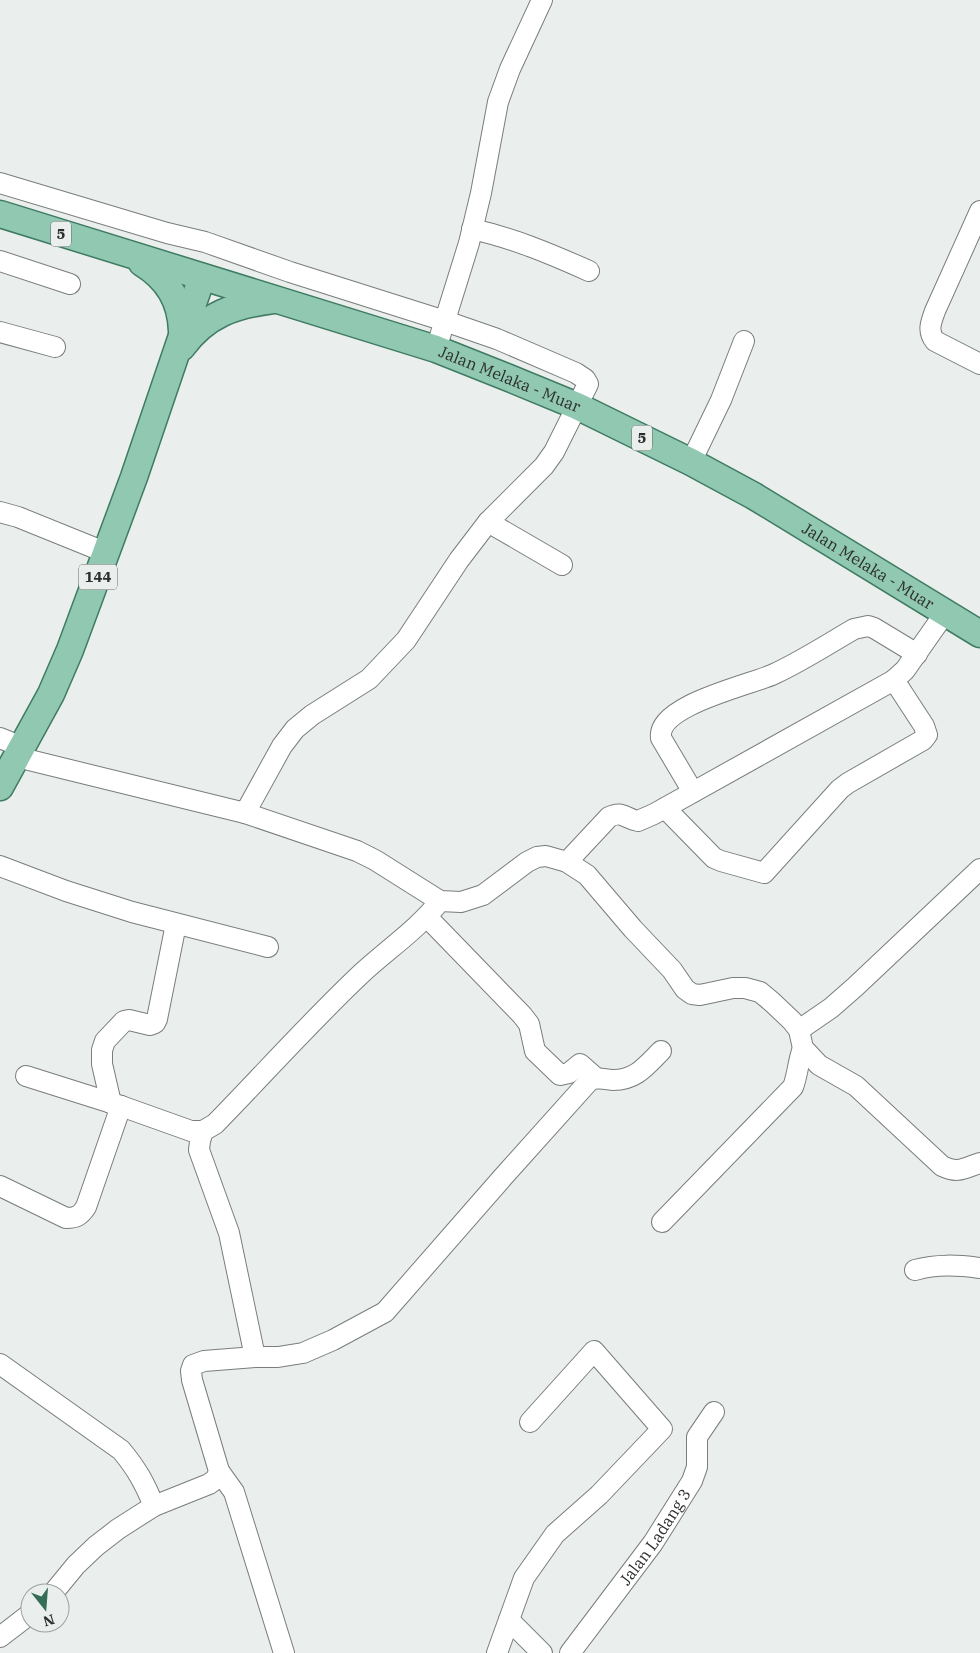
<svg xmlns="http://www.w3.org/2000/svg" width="980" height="1653" font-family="'IBM Plex Serif',serif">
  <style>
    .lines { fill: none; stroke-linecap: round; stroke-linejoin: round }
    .minor-casing { stroke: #797d7b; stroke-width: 22 }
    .major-casing { stroke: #3f7b63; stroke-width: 29 }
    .minor { stroke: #fff; stroke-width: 20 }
    .major { stroke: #91c8b2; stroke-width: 26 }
    .labels { text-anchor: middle; stroke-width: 4; stroke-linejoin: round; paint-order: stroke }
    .shield { fill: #eaefed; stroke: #666867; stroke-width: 1 }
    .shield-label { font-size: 15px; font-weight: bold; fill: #2d2e2e }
    .street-label { font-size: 16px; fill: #2d2e2e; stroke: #eaefed }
  </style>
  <rect width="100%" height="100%" fill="#eaefed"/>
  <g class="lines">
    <defs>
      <g id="minor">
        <polyline points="0,183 167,233 205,242 290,272 445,321 497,339 576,373 585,379 588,384 554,452 544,466 488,522 459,560 406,640 369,679 312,715 295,729 282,746 245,813"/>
        <path d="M980,211L935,311C931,322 927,331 935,341L980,364"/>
        <path d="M472,229C513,238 551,254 589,271"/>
        <polyline points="0,261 70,284"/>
        <polyline points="0,332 55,347"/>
        <polyline points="436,349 469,243 481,193 498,102 510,69 542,0"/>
        <polyline points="691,462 721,400 744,341"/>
        <polyline points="0,512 18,517 107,553"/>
        <polyline points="488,522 562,565"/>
        <polyline points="0,738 22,747"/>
        <path d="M17,757L245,813L357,851L375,860L440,901L461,902L483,895L527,862L537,857L546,856L567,862L587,875L633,929L672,970L685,989L692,994L700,995L733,988H745L760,992L772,1002L792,1021L799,1030L803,1048L819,1065L856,1086L942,1166C959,1174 964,1168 980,1163"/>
        <path d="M693,792L661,738C656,705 751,685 774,674C802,661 828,644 854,629L868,626L874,628L917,654"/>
        <polyline points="665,808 714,858 721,861 764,873 840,789 848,783 923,740 927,735 924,726 894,680"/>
        <path d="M567,862L609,817C623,810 625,819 638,821L654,814L894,680L905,670L945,613"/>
        <polyline points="0,866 66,891 132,912 268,947"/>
        <polyline points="427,917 522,1015 529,1024 535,1051 560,1075 569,1073 580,1064 596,1078"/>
        <polyline points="799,1030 831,1008 855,987 980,869"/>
        <polyline points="26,1076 121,1106 191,1131 203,1131"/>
        <polyline points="111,1103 102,1064 102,1050 105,1041 124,1021 129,1020 150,1025 155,1023 157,1019 176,924"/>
        <path d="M0,1186L66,1218C76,1218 80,1216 86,1207L121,1106"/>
        <path d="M662,1222L793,1087C798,1074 798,1061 803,1048"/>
        <path d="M915,1270C937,1264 957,1265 980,1268"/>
        <path d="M255,1357L229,1233L199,1150L200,1141L203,1131L215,1124C264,1074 311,1021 362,973C388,949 418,929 440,901"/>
        <path d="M0,1364L121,1450C137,1469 145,1484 154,1506"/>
        <polyline points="219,1471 234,1492 284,1653"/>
        <path d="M53,1593L76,1565L96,1546L118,1529L154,1506L209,1484L216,1479L219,1471L192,1380L191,1371L193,1365L204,1361L255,1357H278L303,1353L333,1340L385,1312L503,1177L590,1080C599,1076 604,1080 613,1080C636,1080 646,1066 661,1051"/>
        <polyline points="509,1620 542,1653"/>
        <polyline points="0,1637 30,1614"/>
        <polyline points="497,1653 524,1578 555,1534 599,1495 662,1429 594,1351 530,1422"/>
        <path id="s1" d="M570,1653L653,1543L692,1481L697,1467V1437L714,1412"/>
      </g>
      <g id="major">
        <path id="s2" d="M0,214L436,349L509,378L577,406L691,462L754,496L980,634"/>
        <path d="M142,263C168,279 181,301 182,331"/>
        <path d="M182,347C206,314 235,305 273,300"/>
        <polyline points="0,787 51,694 70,650 134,477 202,277"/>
      </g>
    </defs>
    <use href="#minor" class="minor-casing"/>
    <use href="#major" class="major-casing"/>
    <use href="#minor" class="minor"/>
    <use href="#major" class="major"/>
  </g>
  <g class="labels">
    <g class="shield">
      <rect x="51" y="221.5" width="20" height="25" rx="4"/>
      <rect x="632" y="425.5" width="20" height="25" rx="4"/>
      <rect x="79" y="564.5" width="38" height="25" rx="4"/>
    </g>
    <g class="shield-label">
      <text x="61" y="239">5</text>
      <text x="642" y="443">5</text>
      <text x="98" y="582">144</text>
    </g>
    <g class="street-label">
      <text dy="6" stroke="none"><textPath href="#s2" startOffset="536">Jalan Melaka - Muar</textPath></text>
      <text dy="6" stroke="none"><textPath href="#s2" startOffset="941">Jalan Melaka - Muar</textPath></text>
      <text dy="6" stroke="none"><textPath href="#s1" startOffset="144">Jalan Ladang 3</textPath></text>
    </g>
  </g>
  <g transform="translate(45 1608) rotate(163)"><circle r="24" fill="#eaefed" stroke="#9ea2a1"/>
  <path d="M0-4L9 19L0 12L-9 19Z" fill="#356e56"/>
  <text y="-8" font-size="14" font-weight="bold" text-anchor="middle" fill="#2d2e2e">N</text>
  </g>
</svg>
